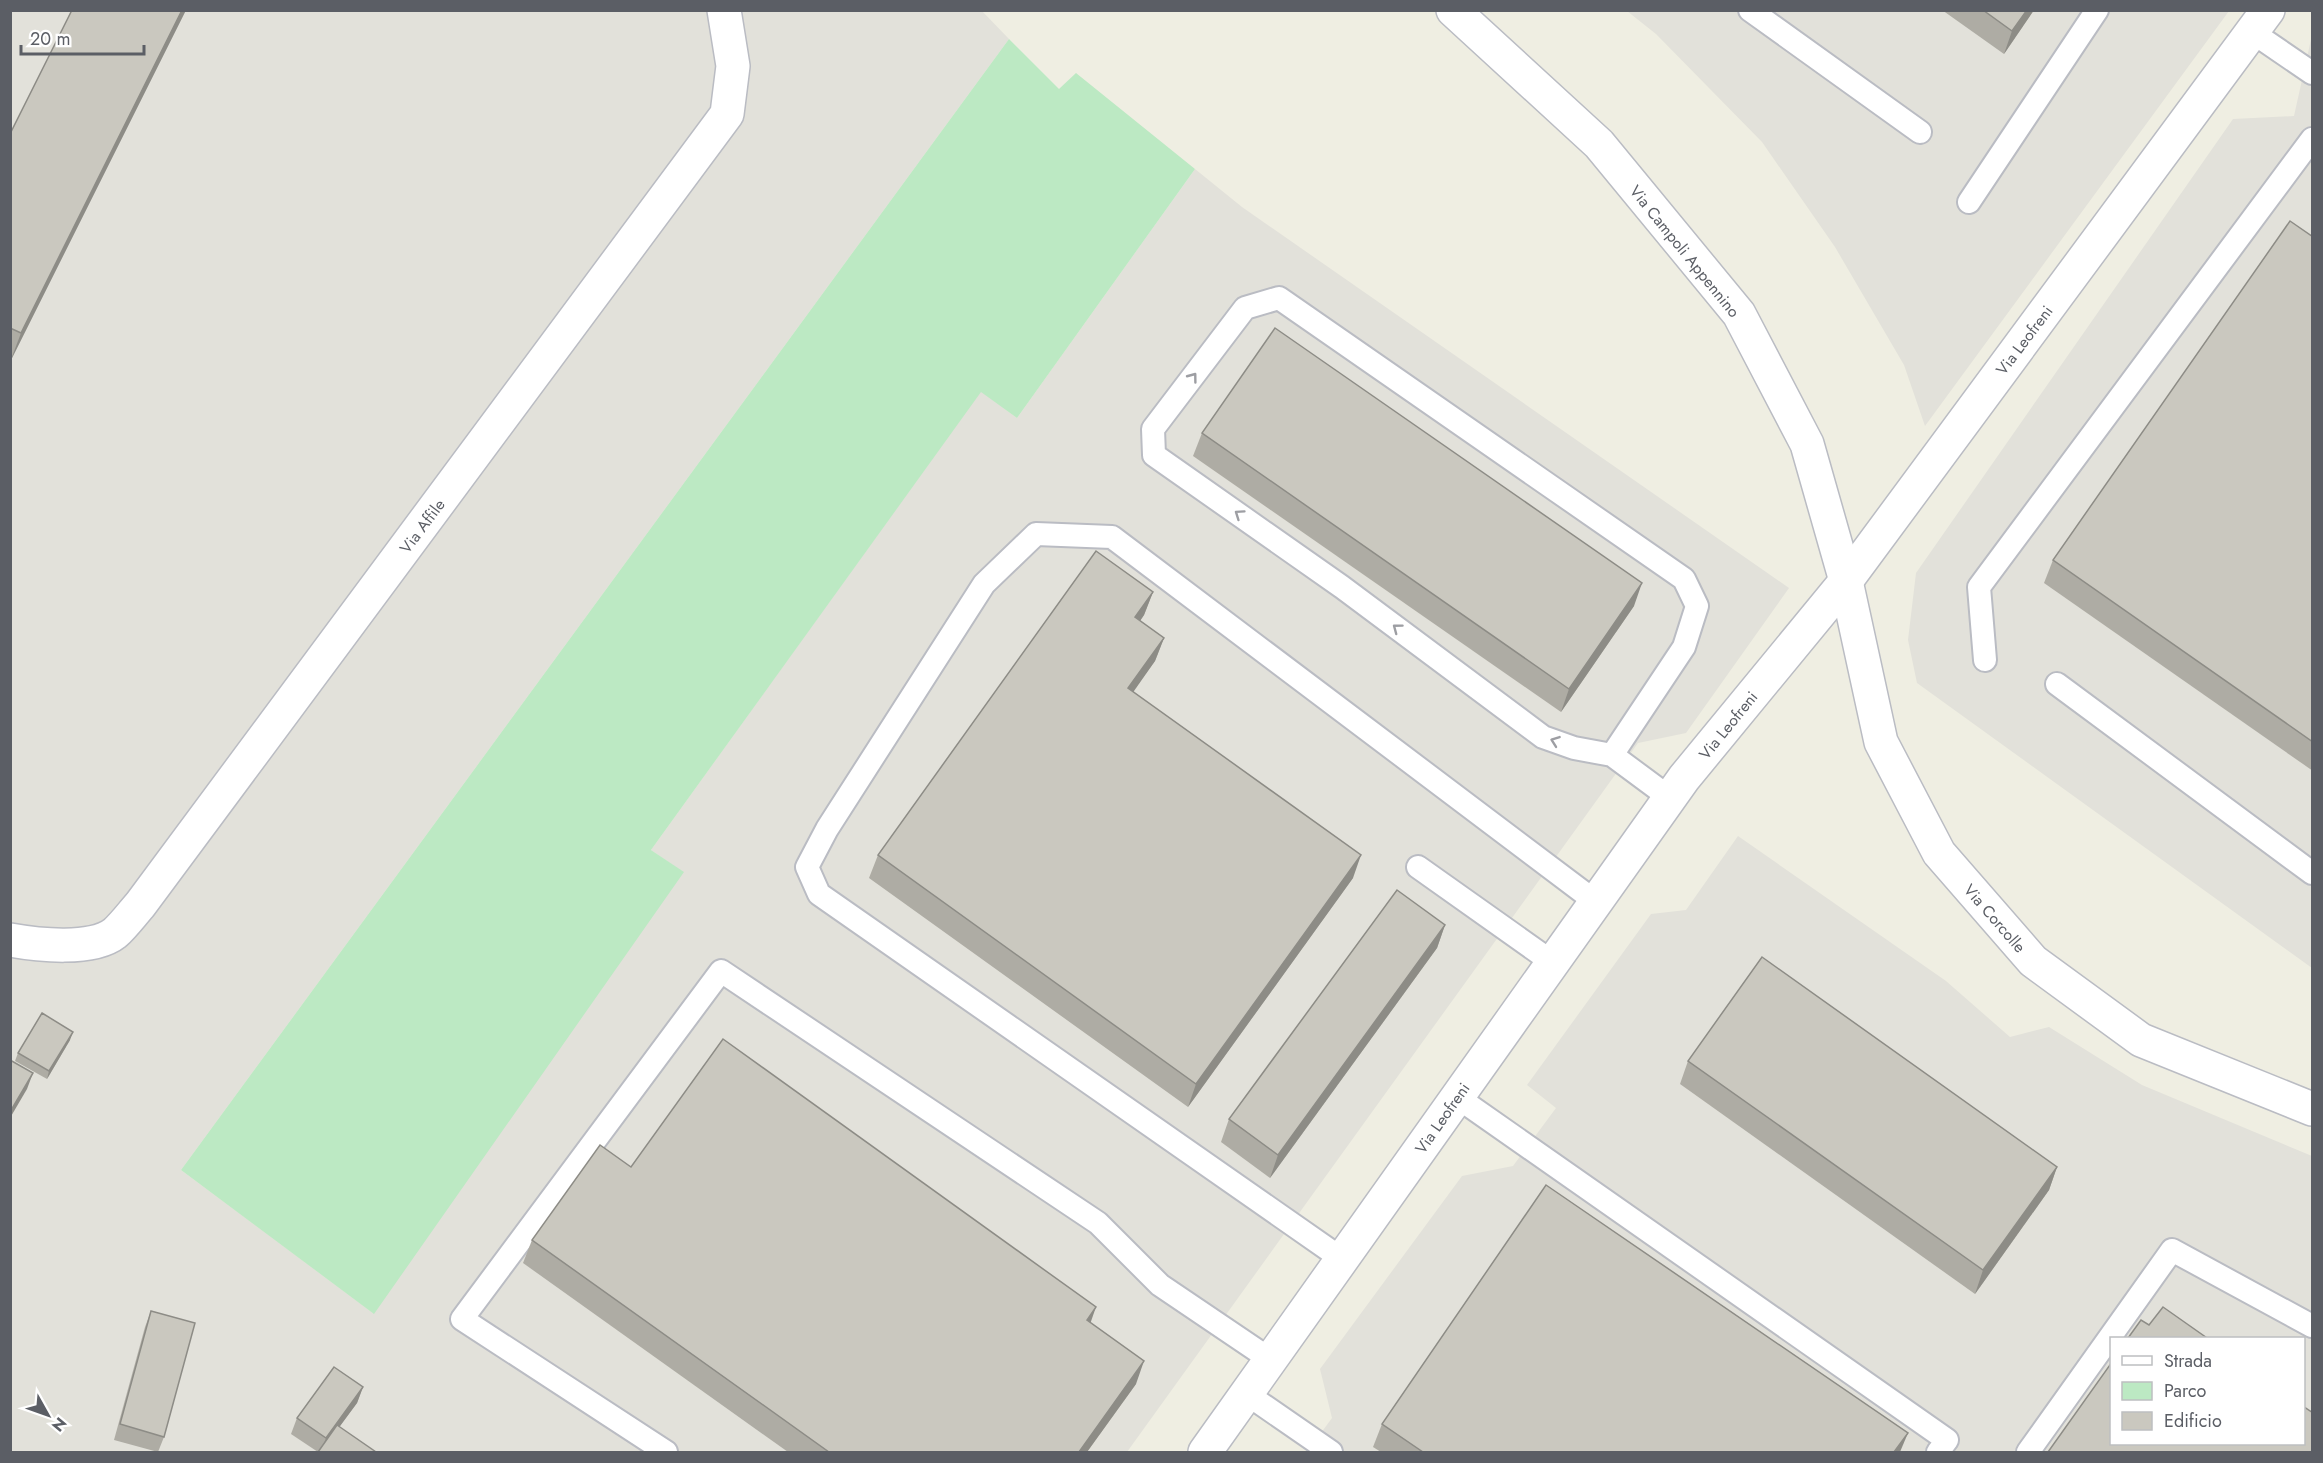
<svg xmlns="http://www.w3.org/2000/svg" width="2323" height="1463" font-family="Jost,sans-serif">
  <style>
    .industrial { fill: #e2e1da; fill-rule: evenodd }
    .green { fill: #bce9c3 }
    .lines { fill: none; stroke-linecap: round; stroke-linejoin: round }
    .service-casing { stroke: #babcc3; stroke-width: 26 }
    .minor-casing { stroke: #babcc3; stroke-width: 36 }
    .service { stroke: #fff; stroke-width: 22 }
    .minor { stroke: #fff; stroke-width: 33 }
    .wall { fill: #aeaca4 }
    .shaded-wall { fill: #8d8c86 }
    .building { fill: #cac8bf; stroke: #8d8c86; stroke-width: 1.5 }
    .oneway { stroke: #9d9ea3 }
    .labels { text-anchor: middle; stroke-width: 5; stroke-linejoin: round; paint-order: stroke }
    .street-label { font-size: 16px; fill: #5b5e65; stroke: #fff }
  </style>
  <rect width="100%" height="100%" fill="#efeee2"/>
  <g class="industrial">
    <polygon points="981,10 1009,39 181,1170 373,1313 683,872 651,850 981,391 1017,418 1195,169 1242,207 1789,588 1686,733 1638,743 1127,1452 11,1452 10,11"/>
    <polygon points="1627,11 2229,11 1925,426 1904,365 1835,247 1762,142 1656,34"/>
    <polygon points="2312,35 2312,968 1917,683 1908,640 1916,573 2233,119 2294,116"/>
    <path d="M1738,836L1946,981L2010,1037L2049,1027L2142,1085L2312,1156V1452H1307L1332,1418L1320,1369L1462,1176L1513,1166L1556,1108L1527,1085L1651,914L1686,910ZM2112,1338H2304V1444H2112Z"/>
  </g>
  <polygon class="green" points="1009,39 1059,89 1076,73 1195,169 1017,418 981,392 651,850 684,872 374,1314 181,1170"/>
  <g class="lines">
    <defs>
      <g id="service">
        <polyline points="1750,10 1920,132"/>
        <polyline points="2252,32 2312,73"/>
        <polyline points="1969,202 2097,10"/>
        <polyline points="1985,660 1979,587 2312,139"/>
        <polyline points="2057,684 2312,873"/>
        <polyline points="1612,755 1684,647 1697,606 1684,579 1279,298 1245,308 1153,429 1154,455 1342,587 1543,737 1574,748 1612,755 1670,798"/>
        <polyline points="1418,867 1552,962"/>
        <polyline points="1457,1097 1947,1440 1938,1452"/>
        <polyline points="1342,1259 819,894 807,867 827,829 984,584 1036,534 1112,537 1596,902"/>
        <polyline points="1247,1394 1331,1452"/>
        <polyline points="666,1452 462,1319 721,971 1098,1223 1160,1285 1271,1360"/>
        <polyline points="2028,1452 2172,1250 2312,1326"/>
      </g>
      <g id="minor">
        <polyline points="1453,10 1599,144 1739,314 1807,444 1846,581 1881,742 1939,853 2033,961 2141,1040 2312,1109"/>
        <path d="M10,940C38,945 92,951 115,933C124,925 132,914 140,905L727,114L733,66L724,10"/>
        <polyline points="1205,1452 1684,778 1846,581 2268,10"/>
      </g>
    </defs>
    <use href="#service" class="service-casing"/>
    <use href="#minor" class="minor-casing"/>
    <use href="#service" class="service"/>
    <use href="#minor" class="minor"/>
  </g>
  <g class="wall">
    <polygon points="186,10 10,362 10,134"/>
    <polygon points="1942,10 2034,10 2004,54"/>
    <polygon points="2313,237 2313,771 2044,583 2053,560"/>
    <polygon points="1202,433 1634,606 1561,712 1193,456"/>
    <polygon points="1153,592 1144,615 1140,621 1164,638 1155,661 1133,691 1353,878 1188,1107 869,878 878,855"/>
    <polygon points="1445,925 1437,948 1270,1178 1221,1142 1229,1119"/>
    <polygon points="70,1040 47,1079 15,1061 18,1053"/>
    <polygon points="1688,1061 2057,1167 2049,1190 1975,1294 1680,1084"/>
    <polygon points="631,1167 1090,1323 1136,1384 1087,1452 788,1452 523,1263 532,1240"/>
    <polygon points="151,1311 164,1437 158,1452 114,1440 145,1327"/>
    <polygon points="363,1387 357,1403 339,1427 318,1452 291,1434 297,1418"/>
    <polygon points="1382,1424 1900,1452 1381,1452 1373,1447"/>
  </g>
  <g class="shaded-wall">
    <polygon points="182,10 186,10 10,362 21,333"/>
    <polygon points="2027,10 2034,10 2004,54 2012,31"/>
    <polygon points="1642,583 1634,606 1561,712 1569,689"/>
    <polygon points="1153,592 1144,615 1127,640 1135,617"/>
    <polygon points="1164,638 1155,661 1120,711 1128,688"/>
    <polygon points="1361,855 1353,878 1188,1107 1196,1084"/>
    <polygon points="1445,925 1437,948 1270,1178 1278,1155"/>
    <polygon points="73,1032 70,1040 47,1079 49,1071"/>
    <polygon points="33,1073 27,1089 10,1118 10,1112"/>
    <polygon points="2057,1167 2049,1190 1975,1294 1983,1270"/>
    <polygon points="1096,1307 1088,1330 1087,1320"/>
    <polygon points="1144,1361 1136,1384 1087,1452 1079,1452"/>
    <polygon points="363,1387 357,1403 321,1452 326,1438"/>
    <polygon points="1908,1433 1900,1452 1894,1452"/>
  </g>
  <g class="building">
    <polygon points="72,10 182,10 21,333 10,328 10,134"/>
    <polygon points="1983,10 2027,10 2012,31"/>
    <polygon points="2290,221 2313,237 2313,742 2053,560"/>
    <polygon points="1275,328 1642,583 1569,689 1202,433"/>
    <polygon points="1096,551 1153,592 1135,617 1164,638 1128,688 1361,855 1196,1084 878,855"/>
    <polygon points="1397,890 1445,925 1278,1155 1229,1119"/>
    <polygon points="1762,957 2057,1167 1983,1270 1688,1061"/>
    <polygon points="42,1013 73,1032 49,1071 18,1053"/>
    <polygon points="723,1039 1096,1307 1087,1320 1144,1361 1079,1452 829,1452 532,1240 600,1145 631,1167"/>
    <polygon points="10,1060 33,1073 10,1112"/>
    <polygon points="1546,1185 1908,1433 1894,1452 1423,1452 1382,1424"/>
    <polygon points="2163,1307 2207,1338 2128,1338 2141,1320 2149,1325"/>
    <polygon points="151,1311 195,1323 164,1437 120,1424"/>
    <polygon points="2112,1362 2112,1443 2304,1443 2304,1407 2313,1413 2313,1452 2048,1452"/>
    <polygon points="334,1367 363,1387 326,1438 297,1418"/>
    <polygon points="337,1425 376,1452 318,1452"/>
  </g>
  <defs><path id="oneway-chevron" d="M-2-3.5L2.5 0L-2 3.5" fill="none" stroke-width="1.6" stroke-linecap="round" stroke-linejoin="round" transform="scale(1.5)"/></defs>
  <g class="oneway">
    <use href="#oneway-chevron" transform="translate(1193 377) rotate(-53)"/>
    <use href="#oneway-chevron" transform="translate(1239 514) rotate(-145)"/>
    <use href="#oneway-chevron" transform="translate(1397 628) rotate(-143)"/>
    <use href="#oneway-chevron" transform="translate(1555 741) rotate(-160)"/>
  </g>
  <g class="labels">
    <g class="street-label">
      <text transform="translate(1685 251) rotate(51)" y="6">Via Campoli Appennino</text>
      <text transform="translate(2024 340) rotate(-53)" y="6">Via Leofreni</text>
      <text transform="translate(422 526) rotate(-53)" y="6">Via Affile</text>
      <text transform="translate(1728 725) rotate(-51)" y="6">Via Leofreni</text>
      <text transform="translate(1995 918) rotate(49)" y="6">Via Corcolle</text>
      <text transform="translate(1442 1118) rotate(-55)" y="6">Via Leofreni</text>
    </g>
  </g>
  <rect width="2323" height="1463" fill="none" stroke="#5b5e65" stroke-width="24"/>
  <rect x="2110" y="1337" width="195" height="108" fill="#ffffff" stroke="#bdbfc1" stroke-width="1.5"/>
  <rect x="2122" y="1356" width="30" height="9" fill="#ffffff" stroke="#bdbfc1" stroke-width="1.5"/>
  <text x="2164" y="1367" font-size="18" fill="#5b5e65">Strada</text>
  <rect x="2122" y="1382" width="30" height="18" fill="#bce9c3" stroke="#bdbfc1" stroke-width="1.5"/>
  <text x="2164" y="1397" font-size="18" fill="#5b5e65">Parco</text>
  <rect x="2122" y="1412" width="30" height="18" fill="#cac8bf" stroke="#bdbfc1" stroke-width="1.5"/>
  <text x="2164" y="1427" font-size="18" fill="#5b5e65">Edificio</text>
  <g transform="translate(48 1415) rotate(130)" stroke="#ffffff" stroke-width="4.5" paint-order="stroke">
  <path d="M0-4.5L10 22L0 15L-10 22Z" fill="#5b5e65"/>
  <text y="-9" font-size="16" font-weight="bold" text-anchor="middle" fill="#5b5e65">N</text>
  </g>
  <path d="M21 45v9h123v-9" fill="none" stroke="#5b5e65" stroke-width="3"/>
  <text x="30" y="45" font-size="18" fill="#5b5e65" stroke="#ffffff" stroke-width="4.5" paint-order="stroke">20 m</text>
</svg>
